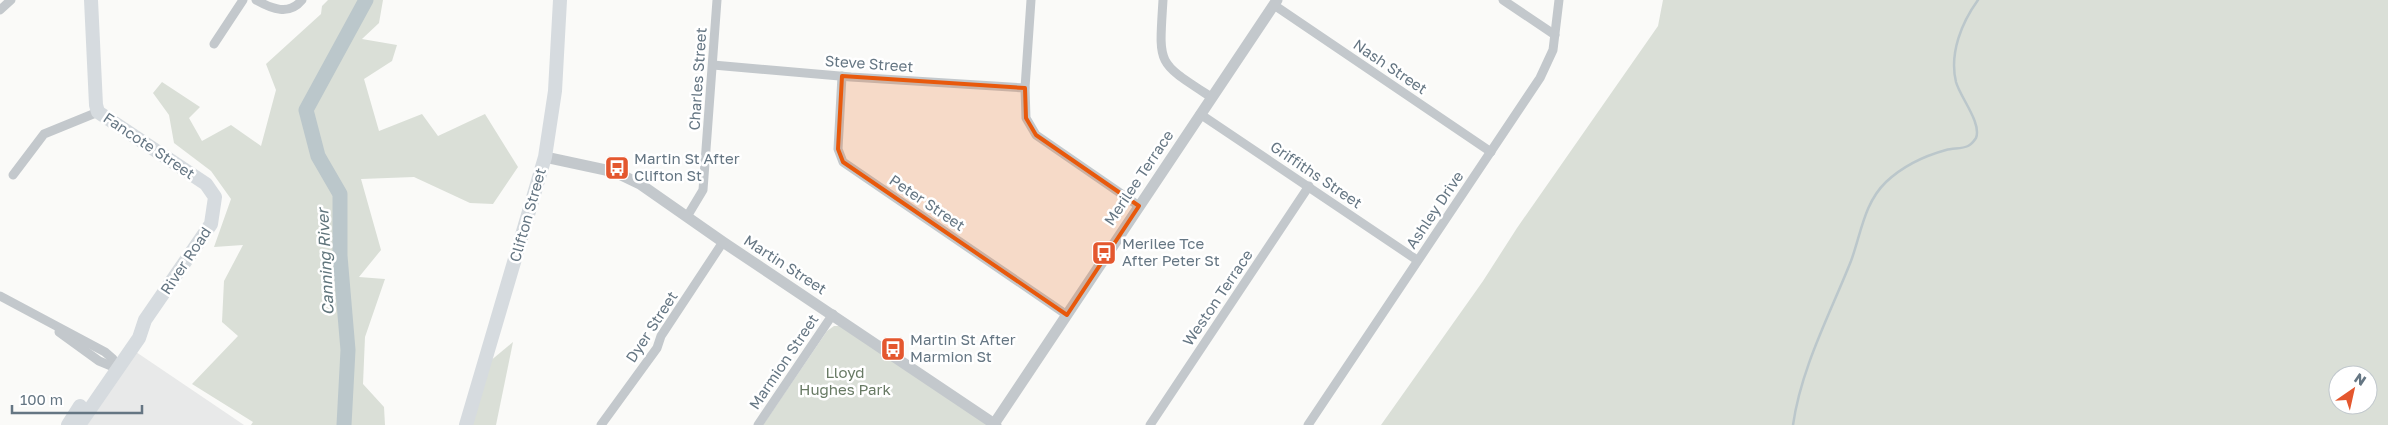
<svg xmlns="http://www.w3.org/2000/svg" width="2388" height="425" font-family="'Golos Text',sans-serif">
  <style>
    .built { fill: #e8e9e9 }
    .green { fill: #dadfd7; fill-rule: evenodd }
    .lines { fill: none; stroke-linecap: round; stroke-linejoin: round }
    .stream { stroke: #bbc7cb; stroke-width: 2.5 }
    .river { stroke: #bbc7cb; stroke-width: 15 }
    .minor { stroke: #c3c8cc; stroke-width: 9 }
    .tertiary { stroke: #c3c8cc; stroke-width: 11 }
    .secondary { stroke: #d6dbdf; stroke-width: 14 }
    .marked { fill: #e8590c; fill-opacity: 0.2; stroke: #e8590c; stroke-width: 4; stroke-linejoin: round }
    .labels { text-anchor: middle; stroke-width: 5; stroke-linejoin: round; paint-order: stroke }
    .street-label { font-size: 15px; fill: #657683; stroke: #fff }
    .poi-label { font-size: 15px; fill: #657683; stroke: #fff; text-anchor: start }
    .park-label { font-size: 15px; fill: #687a64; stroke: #fff }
    .water-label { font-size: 16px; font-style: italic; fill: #60757c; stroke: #fff }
  </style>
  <rect width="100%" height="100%" fill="#fafaf8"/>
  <polygon class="built" points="136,352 244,425 87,425"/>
  <g class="green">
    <polygon points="328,0 383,0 379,23 362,39 397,45 392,61 364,79 379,131 422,114 438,136 485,114 518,167 493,204 470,203 414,177 361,179 381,250 359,277 385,279 365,337 363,384 384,407 385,425 251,425 253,422 192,384 238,336 222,322 224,281 243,245 214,247 231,199 211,171 174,143 169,115 153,93 162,82 200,107 189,118 202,141 231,125 261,146 276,90 266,64 321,14 322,6"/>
    <path d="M1663,0H2388V425H1381L1483,281L1517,228L1658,26ZM2338,375H2368V405H2338Z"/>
    <polygon points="834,326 840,326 988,425 763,425 827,331"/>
    <polygon points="513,342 496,425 471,425 483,367"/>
  </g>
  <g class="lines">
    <path class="stream" d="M1793,425C1801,368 1830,314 1851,261C1861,234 1864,203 1886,182C1903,166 1924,156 1946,150C1953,148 1962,149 1968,146C1972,144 1974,141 1976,138C1982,123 1960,97 1956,82C1949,53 1962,22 1978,0"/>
    <polyline class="river" points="344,425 348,350 340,256 340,194 318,156 306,110 366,0"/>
    <g class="minor">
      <path d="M256,0C272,9 289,16 302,0"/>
      <polyline points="1031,0 1025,88 1026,118 1036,135 1139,206"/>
      <path d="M1163,0C1159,66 1156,61 1211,97"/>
      <polyline points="1503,0 1555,35"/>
      <polyline points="1274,5 1491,152"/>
      <polyline points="0,10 11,0"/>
      <polyline points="214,44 243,0"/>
      <polyline points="713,65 851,77 1025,88"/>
      <polyline points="842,76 838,149 843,162 1067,315"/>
      <polyline points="1200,114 1417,260"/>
      <polyline points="13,175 44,134 98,112"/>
      <polyline points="688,215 703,190 717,0"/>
      <polyline points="0,296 105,352 113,359 116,368"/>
      <polyline points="59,332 99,361 116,368"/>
      <polyline points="601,425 657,348 661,336 723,242"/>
      <polyline points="758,425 833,314"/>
      <polyline points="1150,425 1309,186"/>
      <polyline points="1308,425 1540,78 1553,50 1559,0"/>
    </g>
    <g class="tertiary">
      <polyline points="545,157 615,172 640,184 723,242 996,425"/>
      <polyline points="994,424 1277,0"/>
    </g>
    <g class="secondary">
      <polyline points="68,425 80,406"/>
      <polyline points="79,425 139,338 145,320 211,224 215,197 206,184 98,112 96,105 91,0"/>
      <polyline points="466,425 545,157 555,91 560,0"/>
    </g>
  </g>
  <path class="marked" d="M842,76L1025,88L1026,118L1036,135L1139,206L1067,315L843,162L838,149Z"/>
  <defs>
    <symbol id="bus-square" viewBox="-11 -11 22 22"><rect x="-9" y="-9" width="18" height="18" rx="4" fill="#e4572e" stroke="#fff"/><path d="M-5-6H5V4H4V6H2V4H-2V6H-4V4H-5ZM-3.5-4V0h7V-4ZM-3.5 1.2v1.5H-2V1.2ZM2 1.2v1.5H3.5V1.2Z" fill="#fff"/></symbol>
  </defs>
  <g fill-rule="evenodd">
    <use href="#bus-square" x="603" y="154" width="28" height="28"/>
    <use href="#bus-square" x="1090" y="239" width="28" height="28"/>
    <use href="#bus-square" x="879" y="335" width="28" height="28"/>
  </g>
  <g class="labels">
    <g class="street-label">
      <text transform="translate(869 64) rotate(4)" y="5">Steve Street</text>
      <text transform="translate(1390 67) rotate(34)" y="5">Nash Street</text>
      <text transform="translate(698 79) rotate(-86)" y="5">Charles Street</text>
      <text transform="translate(149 146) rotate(34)" y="5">Fancote Street</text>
      <text transform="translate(1316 175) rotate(34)" y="5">Griffiths Street</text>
      <text transform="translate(1139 178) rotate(-56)" y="5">Merilee Terrace</text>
      <text transform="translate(927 203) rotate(34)" y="5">Peter Street</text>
      <text transform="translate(1435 210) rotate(-56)" y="5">Ashley Drive</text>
      <text transform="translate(528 215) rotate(-74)" y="5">Clifton Street</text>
      <text transform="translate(186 261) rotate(-56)" y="5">River Road</text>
      <text transform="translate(785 265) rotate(33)" y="5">Martin Street</text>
      <text transform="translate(1218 298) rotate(-56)" y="5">Weston Terrace</text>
      <text transform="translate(652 327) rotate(-57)" y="5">Dyer Street</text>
      <text transform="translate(784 362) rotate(-56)" y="5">Marmion Street</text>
    </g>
    <g class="poi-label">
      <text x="634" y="164">Martin St After<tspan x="634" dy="17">Clifton St</tspan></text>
      <text x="1122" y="249">Merilee Tce<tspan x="1122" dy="17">After Peter St</tspan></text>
      <text x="910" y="345">Martin St After<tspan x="910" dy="17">Marmion St</tspan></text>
    </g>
    <g class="park-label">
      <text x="845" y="378">Lloyd<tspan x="845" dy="17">Hughes Park</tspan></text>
    </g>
    <g class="water-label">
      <text transform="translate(325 262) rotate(-93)" y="6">Canning River</text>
    </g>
  </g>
  <g transform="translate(2353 390) rotate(34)"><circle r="24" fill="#ffffff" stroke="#c1c8cd"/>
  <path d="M0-4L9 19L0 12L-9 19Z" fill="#e4572e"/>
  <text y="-8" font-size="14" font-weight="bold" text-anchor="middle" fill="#657683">N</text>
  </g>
  <path d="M12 405v8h130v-8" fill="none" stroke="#657683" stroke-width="2.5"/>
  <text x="20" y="405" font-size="15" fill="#657683" stroke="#ffffff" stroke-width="4" paint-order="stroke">100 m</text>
</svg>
